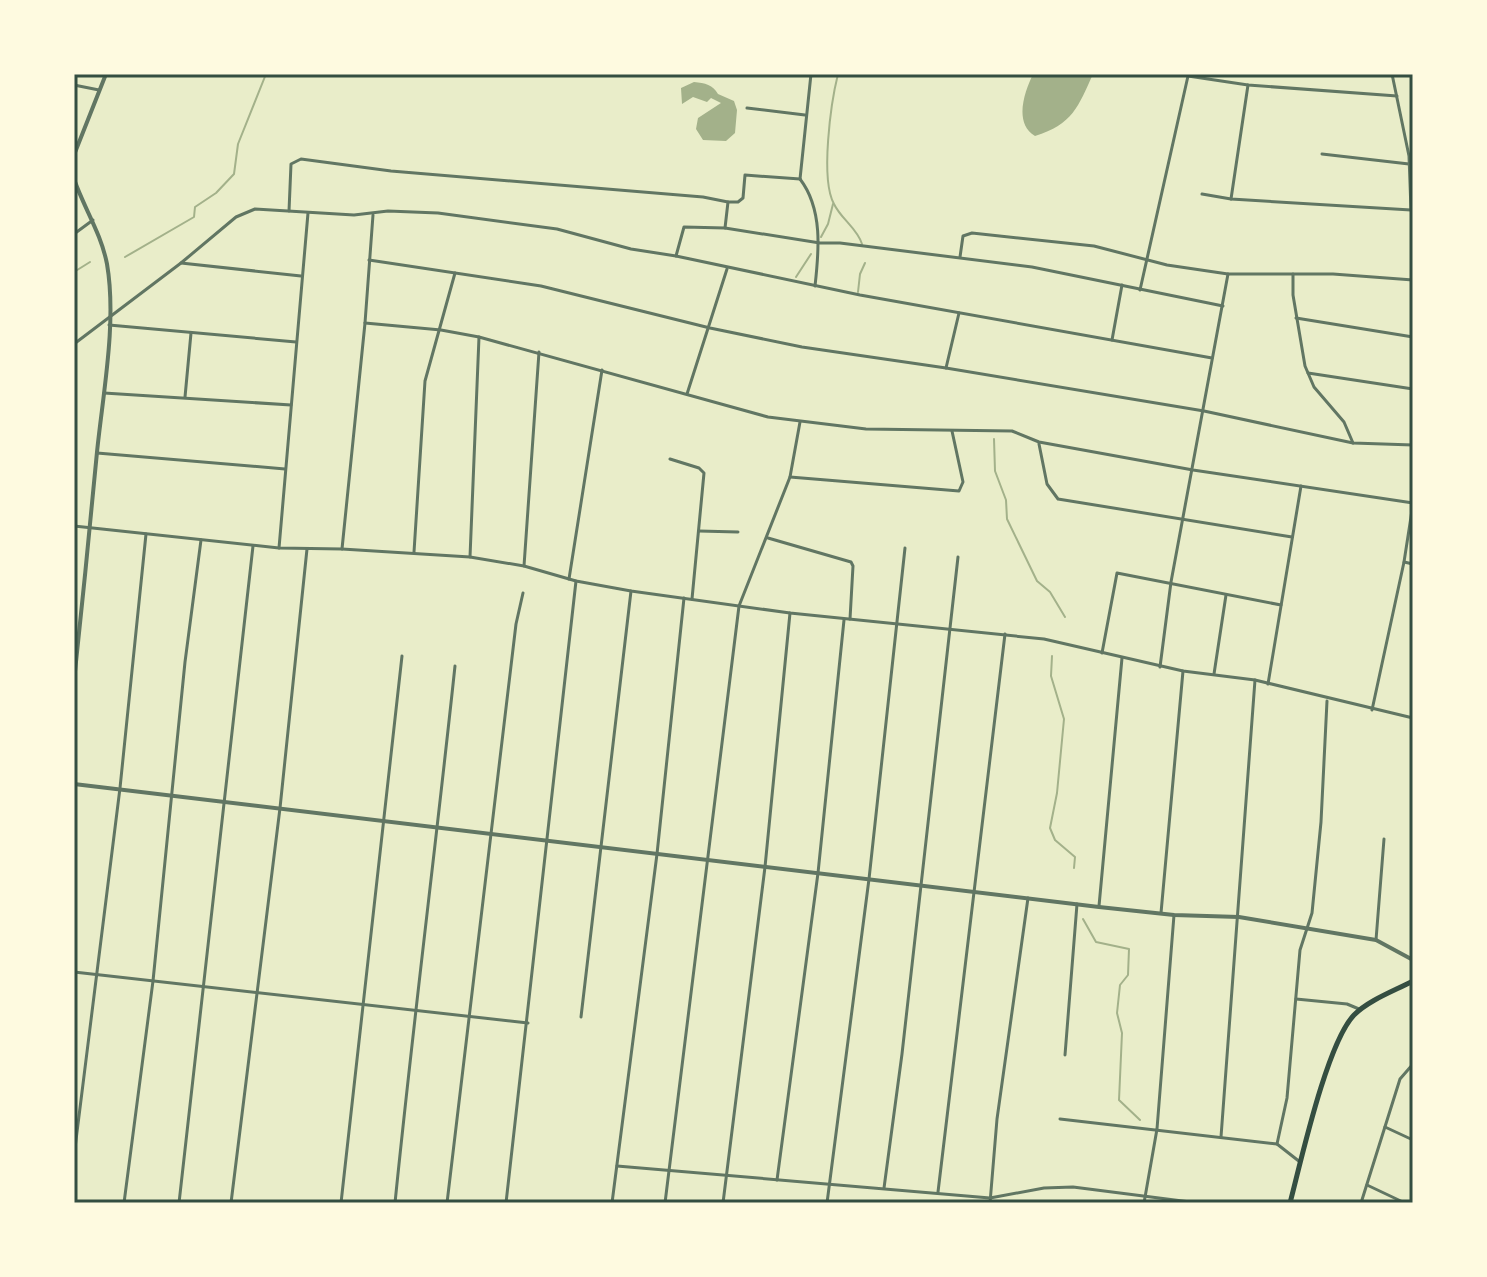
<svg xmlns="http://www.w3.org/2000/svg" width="1487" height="1277" font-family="'Times New Roman',serif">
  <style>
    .water { fill: #a3b18a }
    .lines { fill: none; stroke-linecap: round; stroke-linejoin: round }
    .stream { stroke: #a3b18a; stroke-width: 2 }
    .service { stroke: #617663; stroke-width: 2 }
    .minor { stroke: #617663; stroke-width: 3 }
    .tertiary { stroke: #617663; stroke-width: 4 }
    .secondary { stroke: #344e41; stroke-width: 5 }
    .neatline { fill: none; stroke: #344e41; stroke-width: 3 }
  </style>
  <rect width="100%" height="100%" fill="#e9edc9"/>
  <g class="water">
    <path d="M1033,74H1093C1078,107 1073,124 1035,136C1013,123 1025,91 1033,74Z"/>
    <path d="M694,82C705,83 713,85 718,94L734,101L737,110L735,133L726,141L703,140L696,129L698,118L721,103L711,98L707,102L693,97L682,104L681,88Z"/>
  </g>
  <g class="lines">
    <g class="stream">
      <path d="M838,74C831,102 820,179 834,204C841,219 857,228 862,244"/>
      <polyline points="821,237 828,224 833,204"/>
      <polyline points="125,257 194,217 195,207 216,193 234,174 238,144 266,74"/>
      <polyline points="74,272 90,262"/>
      <polyline points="796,277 811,254"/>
      <polyline points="858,292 860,274 865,263"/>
      <polyline points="994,439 995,471 1006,500 1007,519 1037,581 1050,592 1065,617"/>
      <polyline points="1052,656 1051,676 1064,719 1057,793 1050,828 1055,840 1075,857 1074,868"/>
      <polyline points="1083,919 1096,942 1129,949 1128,975 1120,985 1117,1013 1122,1033 1119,1100 1140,1120"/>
    </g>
    <polyline class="service" points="1179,74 1188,76"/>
    <g class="minor">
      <polyline points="1392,74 1409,156 1411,210 1413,212"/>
      <polyline points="74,85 99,90"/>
      <polyline points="747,108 805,115"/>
      <polyline points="1322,154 1409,164"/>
      <path d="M800,179C823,209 819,251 815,286"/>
      <polyline points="800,179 811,74"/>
      <polyline points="1202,194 1231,199 1411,210"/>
      <polyline points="1231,199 1248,85"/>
      <polyline points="289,211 291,164 301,159 391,171 703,197 728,202"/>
      <polyline points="725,228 728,202 738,202 743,198 745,175 800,179"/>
      <polyline points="74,234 93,220"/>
      <polyline points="676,256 684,227 725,228 820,243 840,243 1032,267 1223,306"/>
      <polyline points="960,257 963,236 972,233 1094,246 1167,265 1228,274 1333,274 1413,280"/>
      <polyline points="369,260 541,286 710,328 802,347 946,368 1204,411 1353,443 1413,445"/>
      <polyline points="181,263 301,276"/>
      <polyline points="1293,274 1293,295 1305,366 1314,387 1344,422 1353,443"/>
      <polyline points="1140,290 1188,76 1248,85 1397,96"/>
      <polyline points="1296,318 1413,337"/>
      <polyline points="365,323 441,330 479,337 768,417 866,429 1012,431 1039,442 1193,470 1413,503"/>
      <polyline points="109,325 296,342"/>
      <polyline points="1112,340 1122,285"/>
      <polyline points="74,344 181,263 236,217 255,209 354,215 388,211 438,213 557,229 631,249 676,256 860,295 1212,358"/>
      <polyline points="946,368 959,313"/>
      <polyline points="1308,373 1413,389"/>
      <polyline points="104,393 291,405"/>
      <polyline points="687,394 727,269"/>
      <polyline points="185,397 191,333"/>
      <polyline points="1039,444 1047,484 1058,499 1292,537"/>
      <polyline points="97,453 285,469"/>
      <polyline points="670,459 699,468 704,473 692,599"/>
      <polyline points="790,477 959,491 963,482 952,431"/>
      <polyline points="74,526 279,548 342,549 470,557 524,566 576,581 631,591 790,613 1044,639 1183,671 1255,680 1413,718"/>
      <polyline points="699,531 738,532"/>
      <polyline points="768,538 851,562 853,566 850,619"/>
      <polyline points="279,548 308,213"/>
      <polyline points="342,549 365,323 373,215"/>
      <polyline points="414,552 425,381 455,273"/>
      <polyline points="470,557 479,337"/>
      <polyline points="1404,562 1413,564"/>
      <polyline points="524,566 539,352"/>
      <polyline points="569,579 602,370"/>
      <polyline points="1102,653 1117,573 1281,605"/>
      <polyline points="1160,667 1171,582 1228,274"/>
      <polyline points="1214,674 1226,595"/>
      <polyline points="1268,684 1301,486"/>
      <polyline points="1372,710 1404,562 1413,504"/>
      <polyline points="1099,906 1122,658"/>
      <polyline points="1161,913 1183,671"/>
      <polyline points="1376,940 1384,839"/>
      <polyline points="74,972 528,1023"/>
      <polyline points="1296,999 1347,1004 1359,1009"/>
      <polyline points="581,1017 631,591"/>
      <polyline points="1065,1055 1077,904"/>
      <polyline points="1060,1119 1277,1144 1300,1162"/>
      <polyline points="1385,1127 1413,1140"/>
      <polyline points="1221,1137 1255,680"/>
      <polyline points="1277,1144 1287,1098 1300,950 1312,913 1321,822 1327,701"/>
      <polyline points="74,1156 120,788 146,534"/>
      <polyline points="617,1166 990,1198 1044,1188 1073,1187 1198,1203"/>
      <polyline points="777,1180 818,873 844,620"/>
      <polyline points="1367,1185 1405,1203"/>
      <polyline points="884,1188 902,1054 958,557"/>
      <polyline points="938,1192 1005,634"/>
      <polyline points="124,1203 153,981 185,662 201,540"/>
      <polyline points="179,1203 253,546"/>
      <polyline points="231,1203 280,808 307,549"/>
      <polyline points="341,1203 402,656"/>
      <path d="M395,1203C413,1024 436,845 455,666"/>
      <polyline points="447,1203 516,624 523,593"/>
      <polyline points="506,1203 576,581"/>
      <polyline points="612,1203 657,854 684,598"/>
      <polyline points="665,1203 739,606 790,477 800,422"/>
      <polyline points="723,1203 765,867 790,613"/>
      <polyline points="827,1203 869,879 905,548"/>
      <polyline points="990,1203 997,1119 1028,898"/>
      <polyline points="1144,1203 1157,1129 1174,915"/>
      <polyline points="1361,1203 1400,1079 1413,1064"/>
    </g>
    <g class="tertiary">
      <polyline points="74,155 106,74"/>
      <path d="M74,179C84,208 101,233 107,264C117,322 103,393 97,452C90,528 82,605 74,681"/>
      <polyline points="74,784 1099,907 1174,915 1239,917 1376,940 1413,960"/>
    </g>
    <path class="secondary" d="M1290,1203C1301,1161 1327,1043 1354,1015C1369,1000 1394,991 1413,981"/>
  </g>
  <rect width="1487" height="1277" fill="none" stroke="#fefae0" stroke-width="152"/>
  <rect x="76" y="76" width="1335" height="1125" class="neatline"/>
</svg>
